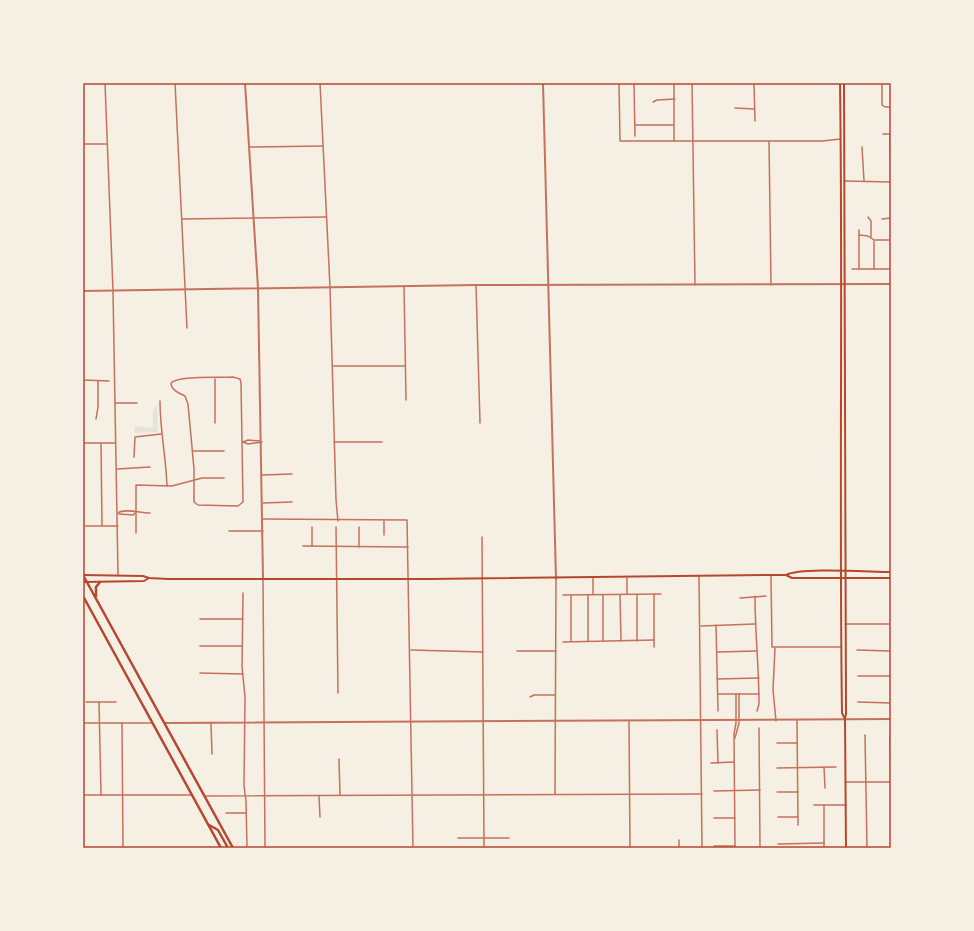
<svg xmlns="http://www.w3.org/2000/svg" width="974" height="931" font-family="Inter,sans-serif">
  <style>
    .green { fill: #e2e4dc }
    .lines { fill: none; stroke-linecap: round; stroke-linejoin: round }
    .minor { stroke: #c5725c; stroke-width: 1.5 }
    .tertiary { stroke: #c5725c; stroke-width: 2 }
    .secondary { stroke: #b5482f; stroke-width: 2 }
    .primary { stroke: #b5482f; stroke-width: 2 }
    .trunk { stroke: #b5482f; stroke-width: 2.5 }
    .neatline { fill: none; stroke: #b5482f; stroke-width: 1.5 }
  </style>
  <rect width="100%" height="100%" fill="#f6efe4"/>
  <polygon class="green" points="157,404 158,432 135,433 135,426 150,428 153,426 153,411"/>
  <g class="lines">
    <g class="minor">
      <polyline points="105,83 113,291 118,575"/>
      <polyline points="175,83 187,328"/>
      <polyline points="320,83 330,287 336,500 338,521"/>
      <polyline points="619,83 620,141 823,141 840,139"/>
      <polyline points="634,83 635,136"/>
      <polyline points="692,83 695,285"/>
      <polyline points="754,83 755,121"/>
      <polyline points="882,83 882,105 885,107 891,107"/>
      <polyline points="653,102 657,100 675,99"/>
      <polyline points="735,108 754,109"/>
      <polyline points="635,125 673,125"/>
      <polyline points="883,134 891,134"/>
      <polyline points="890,134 891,191"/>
      <polyline points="674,141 674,83"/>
      <polyline points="769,141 771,285"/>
      <polyline points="83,144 107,144"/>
      <polyline points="249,147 323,146"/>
      <polyline points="862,147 864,181"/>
      <polyline points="845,181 891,182"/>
      <polyline points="868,217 871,221 871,237"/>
      <polyline points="182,219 326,217"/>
      <polyline points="882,219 891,218"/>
      <polyline points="859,230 859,269"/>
      <polyline points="859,235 868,236 874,240 891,240"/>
      <polyline points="874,241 874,269"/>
      <polyline points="852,269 891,269"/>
      <polyline points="476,285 480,423"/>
      <polyline points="404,286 406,400"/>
      <polyline points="333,366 405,366"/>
      <path d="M233,377L240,379L241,383L243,502L238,506L198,505L194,502V469L188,404L185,396C179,393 171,390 171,383C178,375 220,378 233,377Z"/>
      <polyline points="215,379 215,423"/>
      <polyline points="83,380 109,381"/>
      <path d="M160,401C160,430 166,457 167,486"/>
      <polyline points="115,403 137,403"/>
      <polyline points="96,419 98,407 98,381"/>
      <polyline points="243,442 248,444 262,442"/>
      <polyline points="243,442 248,440 260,441"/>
      <polyline points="334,442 382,442"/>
      <polyline points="83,443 115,443"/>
      <polyline points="101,443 102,526"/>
      <polyline points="193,451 224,451"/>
      <polyline points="134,457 135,437 161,434"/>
      <polyline points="117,469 150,467"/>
      <polyline points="262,475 292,474"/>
      <polyline points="263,503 292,502"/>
      <path d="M118,513C124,508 141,513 150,513"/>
      <polyline points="119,514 133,515 135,513"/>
      <polyline points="263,519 407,520 413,848"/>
      <polyline points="384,521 384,535"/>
      <polyline points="85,526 118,526"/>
      <polyline points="312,527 312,546"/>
      <polyline points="336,527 338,693"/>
      <polyline points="359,527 359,547"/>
      <polyline points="229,531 263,531"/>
      <polyline points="136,533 136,485 172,486 202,478 224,478"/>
      <polyline points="482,537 484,848"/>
      <polyline points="303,546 408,547"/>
      <polyline points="699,576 702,848"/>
      <polyline points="771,576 772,647 841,647"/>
      <polyline points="593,578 593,594"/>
      <polyline points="627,578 627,594"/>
      <polyline points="263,579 265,848"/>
      <polyline points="243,593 242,667 245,697 244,786 246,801 247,848"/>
      <polyline points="654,594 654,647"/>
      <polyline points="563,595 661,594"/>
      <polyline points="571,595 571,641"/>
      <polyline points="588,595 588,641"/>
      <polyline points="603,595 603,641"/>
      <polyline points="620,595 621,641"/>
      <polyline points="637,595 637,641"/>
      <path d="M755,596C755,633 759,668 759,704L757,711"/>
      <polyline points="740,598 766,596"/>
      <polyline points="200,619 243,619"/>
      <polyline points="845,624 891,624"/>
      <polyline points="716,625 718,711"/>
      <polyline points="701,626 755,624"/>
      <polyline points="563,642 654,640"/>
      <polyline points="200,646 242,646"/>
      <polyline points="775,648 773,690 776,721"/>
      <polyline points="411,650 483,652"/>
      <polyline points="857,650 891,651"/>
      <polyline points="517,651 556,651"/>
      <polyline points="717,652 757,651"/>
      <polyline points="200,673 243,674"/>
      <polyline points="858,676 891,676"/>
      <polyline points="717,679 759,678"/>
      <polyline points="718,694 759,694"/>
      <polyline points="530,697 534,695 555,695"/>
      <polyline points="86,702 116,702"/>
      <polyline points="99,702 101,795"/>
      <polyline points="858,702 891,703"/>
      <polyline points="797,720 798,825"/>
      <polyline points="629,721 630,848"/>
      <polyline points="83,723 152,723"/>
      <polyline points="122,723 123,848"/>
      <polyline points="211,723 212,754"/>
      <polyline points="759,728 760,848"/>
      <polyline points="717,730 718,763"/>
      <polyline points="865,735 867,848"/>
      <polyline points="890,736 891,794"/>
      <polyline points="735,738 739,723 739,694"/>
      <polyline points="777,743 797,743"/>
      <polyline points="339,759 340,795"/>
      <polyline points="711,763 734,762"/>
      <polyline points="824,767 825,788"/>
      <polyline points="777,768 836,767"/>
      <polyline points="845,782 891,782"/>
      <polyline points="714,791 760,790"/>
      <polyline points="777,792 798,792"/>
      <polyline points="555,794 556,579"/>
      <polyline points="83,795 191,795"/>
      <polyline points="205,796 702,794"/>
      <polyline points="319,796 320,817"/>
      <polyline points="814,805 846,805"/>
      <polyline points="824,805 824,848"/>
      <polyline points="226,813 246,813"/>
      <polyline points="778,817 798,817"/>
      <polyline points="714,818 735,818"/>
      <polyline points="458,838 509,838"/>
      <polyline points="778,844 824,843"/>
      <polyline points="714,846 735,846"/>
      <polyline points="679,848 679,840"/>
      <polyline points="735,848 734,734 736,723 736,694"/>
    </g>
    <g class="tertiary">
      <polyline points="245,83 258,288 263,579"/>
      <polyline points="543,83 556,579"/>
      <polyline points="83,291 476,285 891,284"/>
      <polyline points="165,723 891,719"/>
    </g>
    <g class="secondary">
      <path d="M840,83C843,293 839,503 842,713L845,719L846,848"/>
      <polyline points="844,83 846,714 845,718"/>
    </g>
    <g class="primary">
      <polyline points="83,575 143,576 149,578 168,579 430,579 771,575 786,575 792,578 891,578"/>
      <path d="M786,575C801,567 870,572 891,572"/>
      <polyline points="83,582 144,581 149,578"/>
    </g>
    <g class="trunk">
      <polyline points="83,575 233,848"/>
      <polyline points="83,596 221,848"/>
      <polyline points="96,596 96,587 100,582"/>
      <polyline points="209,825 218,830 228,848"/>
    </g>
  </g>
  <rect width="974" height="931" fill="none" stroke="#f6efe4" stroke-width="168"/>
  <rect x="84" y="84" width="806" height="763" class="neatline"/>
</svg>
